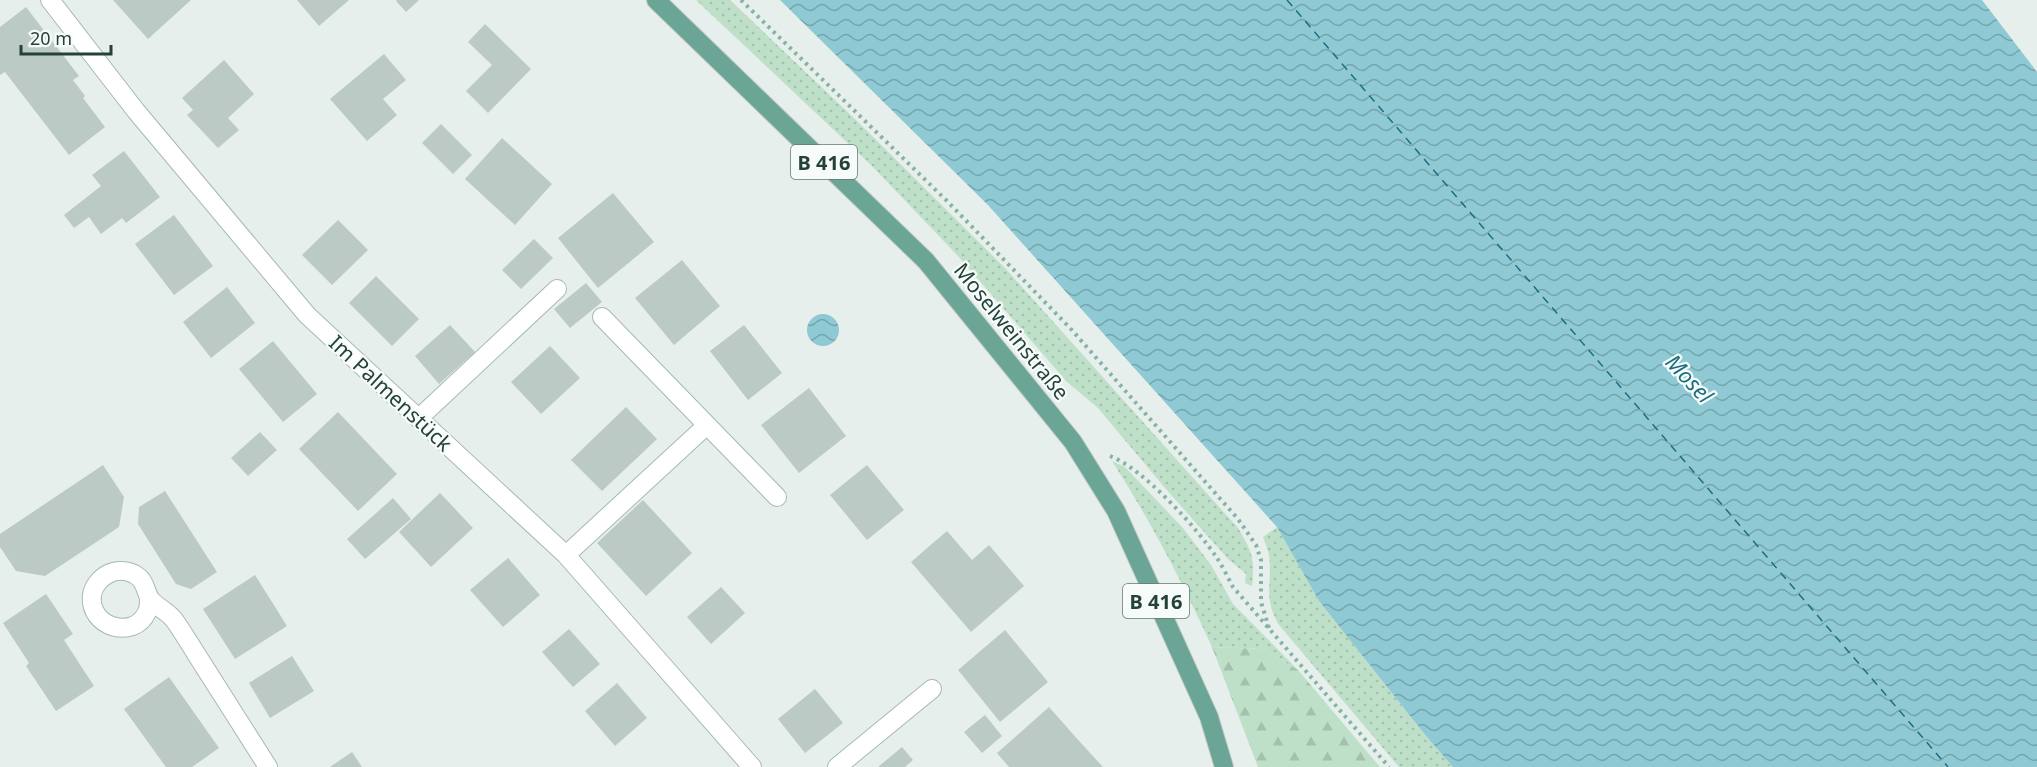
<svg xmlns="http://www.w3.org/2000/svg" width="2037" height="767" font-family="'Noto Sans',sans-serif">
	<style>
		.grass { fill: url(#grass-dots) }
		.forest { fill: url(#forest-firs) }
		.water { fill: url(#water-waves) }
		.lines { fill: none; stroke-linecap: round; stroke-linejoin: round }
		.ferry { stroke: #1c6f80; stroke-width: 1.5; stroke-dasharray: 8 6; stroke-linecap: butt }
		.building { fill: #bbcac4 }
		.minor-casing { stroke: #a8b8b2; stroke-width: 20 }
		.major-casing { stroke: #c2cac8; stroke-width: 20 }
		.path { stroke: #86b3a5; stroke-width: 4; stroke-dasharray: 3 4.5; stroke-linecap: butt }
		.minor { stroke: #fff; stroke-width: 18 }
		.major { stroke: #6aa596; stroke-width: 18 }
		.labels { text-anchor: middle; dominant-baseline: central; stroke-width: 4.5; stroke-linejoin: round; paint-order: stroke }
		.shield { fill: #f7fbf9; stroke: #637a73; stroke-width: 1.5 }
		.shield-label { font-size: 20px; font-weight: bold; fill: #24423a }
		.street-label { font-size: 21px; fill: #24423a; stroke: #f7fbf9 }
		.water-label { font-size: 22px; font-style: italic; fill: #1c6f80; stroke: #f7fbf9 }
	</style>
	<defs>
		<pattern id="grass-dots" width="8" height="8" patternUnits="userSpaceOnUse" patternTransform="scale(1.5)"><rect width="8" height="8" fill="#bfe0c8"/><path d="M2 2h.1M6 6h.1" fill="none" stroke="#a4c1ad" stroke-width="1.8" stroke-linecap="round"/></pattern>
		<pattern id="forest-firs" width="22" height="20" patternUnits="userSpaceOnUse" patternTransform="scale(1.5)"><rect width="22" height="20" fill="#bfe0c8"/><path d="M5 1l3.5 6h-7zM16 11l3.5 6h-7z" fill="#a4c1ad"/></pattern>
		<pattern id="water-waves" width="16" height="10" patternUnits="userSpaceOnUse" patternTransform="scale(1.5)"><rect width="16" height="10" fill="#8ec9d4"/><path d="M0 5q4-4 8 0t8 0" fill="none" stroke="#74a5ad"/></pattern>
	</defs>
	<rect width="100%" height="100%" fill="#e6efeb"/>
	<path class="grass" d="M 696,0 L 730,0 L 855,119 L 1005,268 L 1238,528 C 1252,552 1255,557 1252,586 L 1245,583 L 1246,574 L 1228,559 L 1165,488 L 1098,408 L 1067,382 L 958,256 L 871,165 Z
		M 1112,461 L 1125,467 L 1183,528 L 1211,565 L 1233,604 L 1298,670 L 1263,649 L 1212,647 C 1183,583 1150,520 1112,461 Z
		M 1277,527 L 1319,601 L 1426,736 L 1453,767 L 1399,767 L 1279,625 C 1262,596 1273,584 1269,555 C 1268,549 1265,543 1263,537 Z"/>
	<path class="forest" d="M 1212,647 L 1263,649 L 1298,670 L 1380,767 L 1258,767 Z"/>
	<path class="water" d="M 780,0 L 1982,0 L 2037,72 L 2037,767 L 1453,767 L 1426,736 L 1319,601 L 1277,527 L 987,204 Z
		M807 330a16 16 0 1 1 32 0a16 16 0 1 1-32 0Z"/>
	<g class="lines">
		<path class="ferry" d="M 1287,0 L 1948,767"/>
	</g>
	<path class="building" d="M 113,0 L 191,0 L 148,39 Z
		M 297,0 L 349,0 L 319,26 Z
		M 397,0 L 419,0 L 406,12 L 396,1 Z
		M 26,7 L 79,76 L 73,80 L 85,96 L 83,98 L 105,127 L 69,155 L 5,72 L 0,75 L 0,27 Z
		M 485,24 L 531,69 L 488,113 L 466,91 L 492,65 L 468,42 Z
		M 384,54 L 406,80 L 383,99 L 397,115 L 367,141 L 330,99 Z
		M 224,60 L 254,94 L 228,118 L 239,130 L 218,148 L 187,115 L 193,110 L 182,98 Z
		M 441,124 L 472,155 L 453,174 L 422,143 Z
		M 502,138 L 552,184 L 515,225 L 465,179 Z
		M 124,151 L 160,197 L 126,223 L 122,218 L 101,234 L 89,217 L 74,228 L 64,215 L 101,186 L 92,175 Z
		M 613,193 L 654,242 L 598,288 L 558,238 Z
		M 174,215 L 213,266 L 174,295 L 135,244 Z
		M 338,220 L 368,250 L 332,285 L 302,255 Z
		M 534,239 L 553,258 L 521,289 L 502,270 Z
		M 682,260 L 720,306 L 674,345 L 635,298 Z
		M 376,276 L 419,319 L 392,346 L 349,303 Z
		M 586,283 L 602,302 L 570,328 L 554,309 Z
		M 227,287 L 255,323 L 211,358 L 183,322 Z
		M 450,325 L 475,352 L 439,384 L 415,356 Z
		M 744,325 L 782,373 L 748,400 L 710,351 Z
		M 273,341 L 317,394 L 283,422 L 239,369 Z
		M 550,346 L 580,378 L 541,414 L 511,382 Z
		M 809,388 L 846,436 L 799,473 L 761,425 Z
		M 626,407 L 657,439 L 602,491 L 571,460 Z
		M 338,412 L 397,474 L 358,511 L 299,449 Z
		M 260,432 L 277,450 L 248,476 L 231,458 Z
		M 103,465 L 124,497 L 119,527 L 45,576 L 16,571 L 0,547 L 0,534 Z
		M 867,465 L 904,510 L 867,540 L 830,495 Z
		M 165,491 L 217,572 L 191,589 L 176,584 L 138,524 L 139,507 Z
		M 440,493 L 473,528 L 431,567 L 399,532 Z
		M 393,498 L 411,519 L 365,559 L 347,539 Z
		M 643,500 L 692,553 L 646,596 L 597,543 Z
		M 947,531 L 972,560 L 989,545 L 1024,586 L 971,632 L 911,562 Z
		M 508,558 L 540,595 L 503,627 L 470,590 Z
		M 255,575 L 287,626 L 235,659 L 203,609 Z
		M 721,587 L 745,613 L 711,644 L 687,617 Z
		M 46,594 L 73,634 L 64,640 L 94,686 L 56,711 L 26,666 L 29,663 L 3,623 Z
		M 569,629 L 600,664 L 573,687 L 542,652 Z
		M 1005,630 L 1048,682 L 1000,722 L 958,670 Z
		M 292,656 L 314,691 L 270,718 L 249,683 Z
		M 169,677 L 219,748 L 192,767 L 166,767 L 124,709 Z
		M 617,683 L 647,718 L 615,746 L 585,711 Z
		M 815,689 L 843,723 L 805,753 L 778,719 Z
		M 1049,707 L 1080,742 L 1103,767 L 1009,767 L 997,753 Z
		M 985,715 L 1002,736 L 982,753 L 964,732 Z
		M 902,747 L 913,760 L 905,767 L 878,767 Z
		M 352,752 L 362,767 L 330,767 Z"/>
	<g class="lines">
		<defs>
			<path id="minor" d="M 50,0 L 136,111 L 307,315 L 566,555 L 752,767
				M 602,317 L 777,497
				M 419,418 L 557,289
				M 566,555 L 707,425
				M 149,598 C 149,602 149,608 147,612 C 134,641 88,627 92,595 C 93,587 100,578 108,574 C 116,570 126,570 134,574 C 147,581 144,591 151,600 C 158,608 169,612 175,621 C 186,637 196,654 207,671 C 227,703 248,735 268,767
				M 837,767 L 932,689"/>
			<path id="major" d="M 656,0 L 926,261 L 1073,442 L 1116,511 L 1209,717 L 1224,767"/>
		</defs>
		<use href="#minor" class="minor-casing"/>
		<use href="#major" class="major-casing"/>
		<path class="path" d="M 741,0 L 948,202 L 1070,328 L 1238,519 L 1256,545 L 1261,560 L 1261,602 L 1269,628
			M 1110,456 C 1144,469 1197,528 1217,558 C 1223,567 1228,578 1233,587 L 1389,767"/>
		<use href="#minor" class="minor"/>
		<use href="#major" class="major"/>
	</g>
	<g class="labels">
		<g class="shield">
			<rect x="791" y="145" width="66" height="34" rx="4.5"/>
			<rect x="1123" y="584" width="66" height="34" rx="4.5"/>
		</g>
		<g class="shield-label">
			<text x="824" y="162">B 416</text>
			<text x="1156" y="601">B 416</text>
		</g>
		<g class="street-label">
			<text transform="translate(1012 331) rotate(51)">Moselweinstraße</text>
			<text transform="translate(391 393) rotate(43)">Im Palmenstück</text>
		</g>
		<g class="water-label">
			<text transform="translate(1690 378) rotate(47)">Mosel</text>
		</g>
	</g>
	<path d="M21 45v9h90v-9" fill="none" stroke="#24423a" stroke-width="3"/>
	<text x="30" y="45" font-size="18" fill="#24423a" stroke="#f7fbf9" stroke-width="4.5" paint-order="stroke">20 m</text>
</svg>
